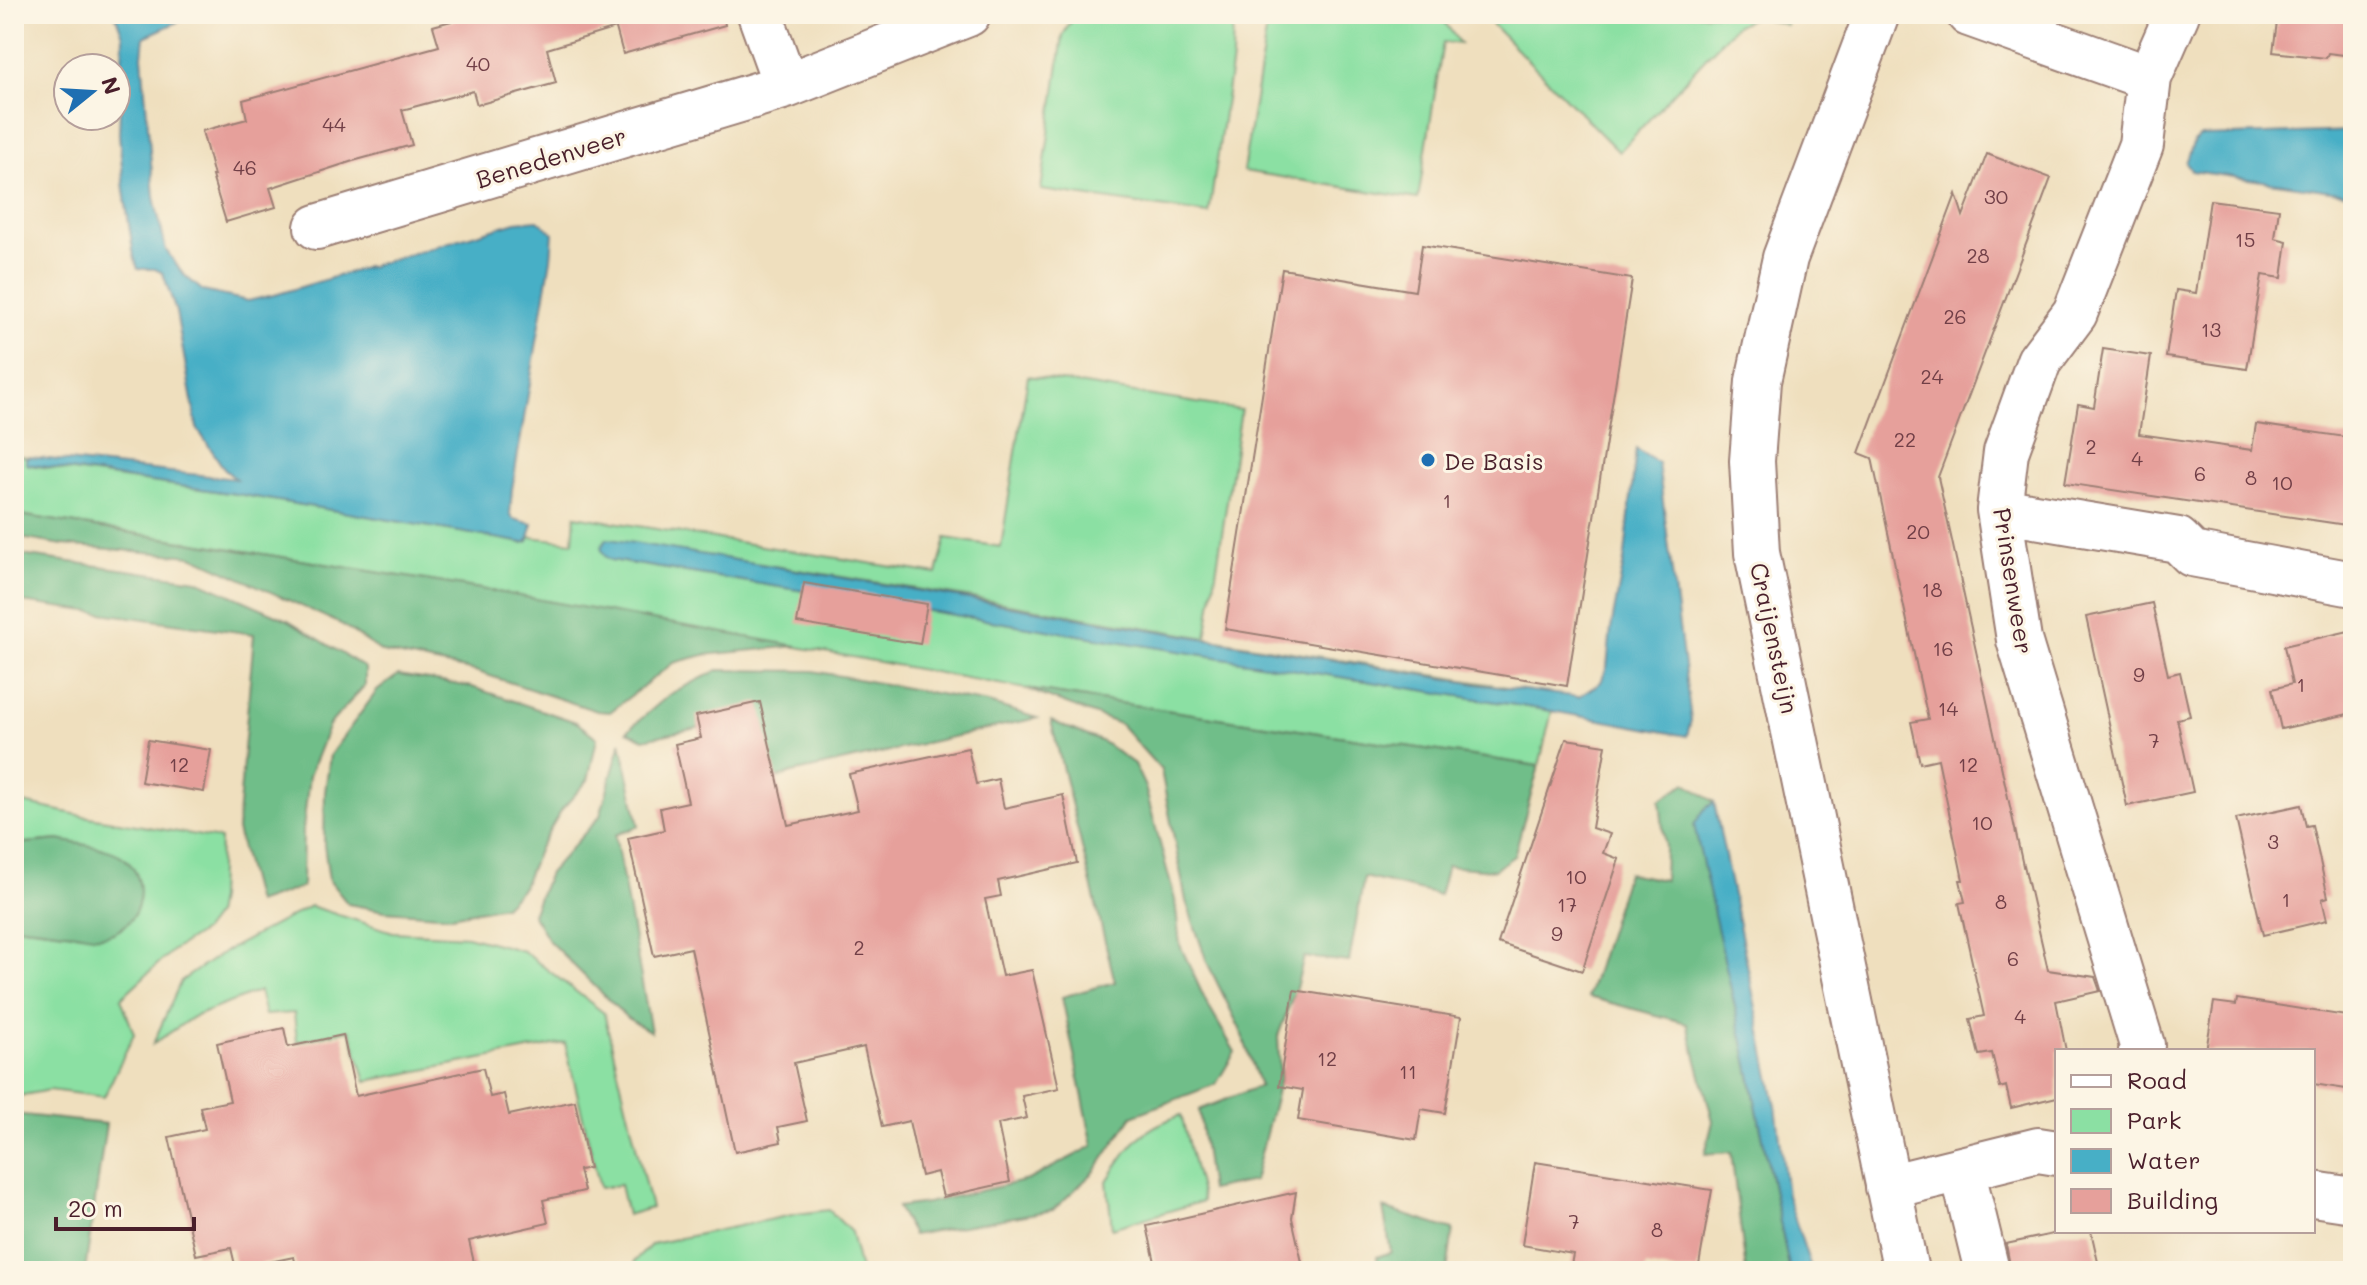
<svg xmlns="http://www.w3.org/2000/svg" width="2367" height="1285" font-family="Mali,sans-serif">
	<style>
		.green { fill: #8be0a3; stroke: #6a8067; stroke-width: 2 }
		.forest { fill: #70be89; stroke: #5d6e5a; stroke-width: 2 }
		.water { fill: #47afc6; stroke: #486778; stroke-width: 2 }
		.building { fill: #e6a09b }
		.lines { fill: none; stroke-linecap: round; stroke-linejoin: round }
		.minor-casing { stroke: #9c7f74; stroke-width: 48 }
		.minor { stroke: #fff; stroke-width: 44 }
		.poi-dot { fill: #1f6fb2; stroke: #fcf5e5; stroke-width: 3 }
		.labels { text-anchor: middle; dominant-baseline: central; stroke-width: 6; stroke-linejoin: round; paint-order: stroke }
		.number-label { font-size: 20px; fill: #713f47 }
		.street-label { font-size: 24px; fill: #4a1f2b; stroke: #fcf5e5 }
		.poi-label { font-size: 24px; fill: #4a1f2b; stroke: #fcf5e5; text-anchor: start }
	</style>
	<rect width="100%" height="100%" fill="#fcf5e5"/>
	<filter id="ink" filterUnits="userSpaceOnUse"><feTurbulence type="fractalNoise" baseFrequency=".0125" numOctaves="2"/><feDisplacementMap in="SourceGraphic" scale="16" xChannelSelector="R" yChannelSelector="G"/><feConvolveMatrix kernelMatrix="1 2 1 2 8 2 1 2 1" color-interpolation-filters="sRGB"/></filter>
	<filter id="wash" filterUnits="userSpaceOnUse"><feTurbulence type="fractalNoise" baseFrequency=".006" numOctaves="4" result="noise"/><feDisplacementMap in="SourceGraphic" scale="32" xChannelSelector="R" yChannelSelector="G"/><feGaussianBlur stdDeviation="1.8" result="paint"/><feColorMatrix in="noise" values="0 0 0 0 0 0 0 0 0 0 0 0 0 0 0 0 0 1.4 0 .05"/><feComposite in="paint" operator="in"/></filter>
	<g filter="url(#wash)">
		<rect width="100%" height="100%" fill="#efdfbe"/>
		<path class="green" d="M 1075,14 L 1233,14 L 1232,59 L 1209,214 L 1041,190 L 1063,35 Z
			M 1269,14 L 1439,14 L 1460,44 L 1443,42 L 1418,199 L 1243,171 Z
			M 1482,14 L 1788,14 L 1786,25 L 1756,16 L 1735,26 L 1619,152 Z
			M 1028,376 L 1241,410 L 1206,638 L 1507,687 L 1483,685 L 991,601 L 606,539 L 611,560 L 1552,711 L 1539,766 L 1026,689 L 475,588 L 14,514 L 14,455 L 35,458 L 30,457 L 26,463 L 29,465 L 243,495 L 524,543 L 528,541 L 530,537 L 573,542 L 575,516 L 937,574 L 946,538 L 1001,547 Z
			M 14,801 L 83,816 L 220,839 L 218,899 L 215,915 L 203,931 L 172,951 L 121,998 L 134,1034 L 104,1097 L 49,1090 L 14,1097 L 14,926 L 102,936 L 59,840 L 14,844 Z
			M 310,906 L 393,932 L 467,936 L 523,951 L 604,1013 L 651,1208 L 627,1215 L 620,1185 L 600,1188 L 565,1043 L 366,1081 L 350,1030 L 297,1042 L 294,1013 L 265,1015 L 259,991 L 193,1017 L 153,1044 L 181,981 L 222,953 Z
			M 1181,1115 L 1203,1201 L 1112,1228 L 1107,1181 C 1131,1144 1138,1130 1181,1115 Z
			M 829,1210 L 851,1232 L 860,1271 L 632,1271 L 635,1261 L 652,1244 L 797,1214 Z"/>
		<path class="forest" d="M 14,514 L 475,588 L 797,646 L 704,655 L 673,663 L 610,712 L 597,711 L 475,671 L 382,652 L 341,624 L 192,556 L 63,545 L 14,537 Z
			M 14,554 L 197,580 L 288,620 L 365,668 L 365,685 L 329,725 L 309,776 L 303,830 L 302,887 L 256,903 L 237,830 L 254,634 L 14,601 Z
			M 718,670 L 813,671 L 988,703 L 1037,718 L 792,773 L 767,782 L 751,717 L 644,739 L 627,731 L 670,694 Z
			M 398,675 L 472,687 L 576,722 L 597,738 L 588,780 L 562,809 L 539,848 L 523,887 L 504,906 L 451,916 L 385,911 L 348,904 L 329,880 L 324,845 L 325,792 L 330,755 L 377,691 Z
			M 1026,689 L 1539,766 L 1514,856 L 1494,870 L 1447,866 L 1439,895 L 1364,877 L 1349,962 L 1304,957 L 1296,988 L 1278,1036 L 1280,1078 L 1254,1181 L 1210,1190 L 1199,1110 L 1260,1086 L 1240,1029 L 1207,962 L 1186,901 L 1161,770 L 1120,724 Z
			M 1051,721 L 1103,742 L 1134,764 L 1145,787 L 1175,900 L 1180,945 L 1206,1002 L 1235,1052 L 1216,1084 L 1132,1116 L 1095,1171 L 1053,1210 L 913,1235 L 897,1207 L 927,1203 L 1028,1180 L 1093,1146 L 1062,997 L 1115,982 Z
			M 621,742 L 639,826 L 615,835 L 651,1032 L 627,1018 L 549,941 L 532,914 L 549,873 L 600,816 Z
			M 1686,783 L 1714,802 L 1704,810 L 1748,1065 L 1790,1271 L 1746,1271 L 1731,1152 L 1705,1154 L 1713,1121 L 1687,1023 L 1588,997 L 1627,873 L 1664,880 L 1665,848 L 1660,800 Z
			M 59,840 C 76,844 111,847 124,858 C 154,882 139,934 100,936 C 92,937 83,934 75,933 C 55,931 34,928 14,926 L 14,844 Z
			M 14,1114 L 106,1124 L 85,1271 L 14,1271 Z
			M 1383,1208 L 1453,1230 L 1447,1271 L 1379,1271 L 1377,1257 L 1391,1252 Z"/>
		<path class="water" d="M 115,14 L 195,14 L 144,37 L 142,56 L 154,197 L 166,250 L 183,274 L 203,291 L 248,301 L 278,294 L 516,222 L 538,220 L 553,233 L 551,259 L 512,489 L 510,514 L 513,519 L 533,524 L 528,541 L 524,543 L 243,495 L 26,464 L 26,458 L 30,457 L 236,479 L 225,470 L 197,428 L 176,312 L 163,273 L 155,269 L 138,269 L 134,257 L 124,191 L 119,134 L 123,36 Z
			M 2353,131 L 2353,194 L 2192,171 L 2186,163 L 2194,141 L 2201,136 Z
			M 1636,449 L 1658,463 L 1691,720 L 1687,736 L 1552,711 L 611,560 L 605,556 L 601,548 L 606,539 L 616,540 L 1483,685 L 1579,697 L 1601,682 L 1607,667 L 1611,629 L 1625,555 Z
			M 1714,802 L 1776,1106 L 1787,1195 L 1812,1271 L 1790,1271 L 1748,1065 L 1694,825 L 1704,810 Z"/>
		<g id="blocks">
			<path class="building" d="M 477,14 L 723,14 L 725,25 L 623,54 L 616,28 L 547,49 L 556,83 L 477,105 L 473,91 L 402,110 L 412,145 L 353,161 L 270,188 L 276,207 L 226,222 L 212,176 L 214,176 L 202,131 L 247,119 L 243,100 L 439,46 L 433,26 Z
				M 2278,14 L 2353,14 L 2353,56 L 2328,53 L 2326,58 L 2273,52 Z
				M 1987,154 L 2051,178 L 1938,477 L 2023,866 L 2024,865 L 2048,970 L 2095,977 L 2100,991 L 2056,1001 L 2066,1051 L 2057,1051 L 2057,1097 L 2011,1108 L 2006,1086 L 2000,1088 L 1992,1053 L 1979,1055 L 1970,1019 L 1984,1016 L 1959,903 L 1965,902 L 1960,880 L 1963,880 L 1938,759 L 1920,763 L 1911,722 L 1928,719 L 1872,458 L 1859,453 L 1956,194 L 1963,216 Z
				M 2210,200 L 2279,209 L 2275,238 L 2287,241 L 2282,278 L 2262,275 L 2247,369 L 2166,357 L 2176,290 L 2196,293 Z
				M 1422,245 L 1632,279 L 1567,686 L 1225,629 L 1282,269 L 1415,291 Z
				M 2103,349 L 2151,356 L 2139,434 L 2252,450 L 2256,424 L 2353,438 L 2353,526 L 2065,483 L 2078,404 L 2094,407 Z
				M 804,583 L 927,604 L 920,644 L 797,623 Z
				M 2152,603 L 2168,675 L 2180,672 L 2190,716 L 2177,719 L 2193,792 L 2127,806 L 2086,617 Z
				M 2353,630 L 2353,713 L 2281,729 L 2272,689 L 2292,684 L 2284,646 Z
				M 760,702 L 788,825 L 858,810 L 849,774 L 968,748 L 976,784 L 998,779 L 1004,808 L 1063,795 L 1077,863 L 998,881 L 1001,896 L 985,899 L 1002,976 L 1032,970 L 1059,1088 L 1022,1096 L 1027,1118 L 998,1124 L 1010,1182 L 943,1197 L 937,1172 L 921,1176 L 909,1121 L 882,1127 L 864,1047 L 794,1063 L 807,1121 L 778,1127 L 781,1142 L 735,1152 L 691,948 L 654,956 L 628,838 L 664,830 L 660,808 L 688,802 L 675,744 L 701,738 L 696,716 Z
				M 1566,739 L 1606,745 L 1592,828 L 1610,834 L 1603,853 L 1619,859 L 1582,971 L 1498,943 Z
				M 148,740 L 211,750 L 204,792 L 141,782 Z
				M 2301,805 L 2306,826 L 2312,825 L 2328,897 L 2322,899 L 2327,920 L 2263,935 L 2236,819 Z
				M 1294,990 L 1461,1017 L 1445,1113 L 1421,1109 L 1416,1140 L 1298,1120 L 1303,1090 L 1279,1086 Z
				M 2237,999 L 2353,1017 L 2353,1090 L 2313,1084 L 2313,1051 L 2206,1051 L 2214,1002 L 2236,1005 Z
				M 284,1028 L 288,1047 L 343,1035 L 356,1096 L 483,1068 L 490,1097 L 504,1094 L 509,1115 L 575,1101 L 589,1168 L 579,1170 L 584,1191 L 543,1200 L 548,1223 L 469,1241 L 476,1271 L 297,1271 L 294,1257 L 236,1269 L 231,1248 L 196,1255 L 169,1137 L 205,1129 L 200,1107 L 230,1101 L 217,1043 Z
				M 1535,1162 L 1712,1190 L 1698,1271 L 1678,1271 L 1646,1266 L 1645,1271 L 1570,1271 L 1573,1254 L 1522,1245 Z
				M 1296,1192 L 1292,1218 L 1304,1271 L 1157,1271 L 1147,1226 Z
				M 2067,1231 L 2091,1231 L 2100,1271 L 2011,1271 L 2006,1244 Z"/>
		</g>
	</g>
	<g filter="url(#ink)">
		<use href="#blocks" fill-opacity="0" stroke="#9c7f74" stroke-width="2"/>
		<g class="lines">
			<defs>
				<path id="minor" d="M 760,14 L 786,86
					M 1877,14 L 1785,258 L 1758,381 L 1752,461 L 1757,553 L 1906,1271
					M 1969,14 L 2149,78
					M 317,227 L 786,86 L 968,14
					M 1999,510 L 2178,540 L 2192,554 L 2353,584
					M 2141,1051 L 2142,1045 L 2019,640 L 1999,510 L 2006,452 L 2039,361 L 2075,313 L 2141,145 L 2149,78 L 2177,14
					M 1962,1169 L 1987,1271
					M 1888,1187 L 2038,1150 L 2057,1153
					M 2313,1194 L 2353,1200"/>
			</defs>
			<use href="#minor" class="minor-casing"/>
			<use href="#minor" class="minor"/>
		</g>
	</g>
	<circle class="poi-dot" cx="1428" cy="460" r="8"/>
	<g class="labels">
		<g class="number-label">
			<text x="478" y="63">40</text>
			<text x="334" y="124">44</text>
			<text x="245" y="167">46</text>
			<text x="1996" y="196">30</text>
			<text x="2245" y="239">15</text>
			<text x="1978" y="255">28</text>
			<text x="1955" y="316">26</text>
			<text x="2211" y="329">13</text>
			<text x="1932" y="376">24</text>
			<text x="1905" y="439">22</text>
			<text x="2091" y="446">2</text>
			<text x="2137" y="458">4</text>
			<text x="2200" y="473">6</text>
			<text x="2251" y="477">8</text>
			<text x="2282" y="482">10</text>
			<text x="1447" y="500">1</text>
			<text x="1918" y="531">20</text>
			<text x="1932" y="589">18</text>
			<text x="1943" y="648">16</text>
			<text x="2139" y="674">9</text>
			<text x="2301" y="684">1</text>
			<text x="1948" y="708">14</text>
			<text x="2154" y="740">7</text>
			<text x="179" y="764">12</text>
			<text x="1968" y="764">12</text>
			<text x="1982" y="822">10</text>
			<text x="2273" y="841">3</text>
			<text x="1576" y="876">10</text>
			<text x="2286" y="899">1</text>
			<text x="2001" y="901">8</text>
			<text x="1567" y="904">17</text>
			<text x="1557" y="933">9</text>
			<text x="859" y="947">2</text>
			<text x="2013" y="958">6</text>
			<text x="2020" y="1016">4</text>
			<text x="1327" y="1058">12</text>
			<text x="1408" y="1071">11</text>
			<text x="1574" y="1221">7</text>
			<text x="1657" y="1229">8</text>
		</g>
		<g class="street-label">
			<text transform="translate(551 157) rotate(-17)">Benedenveer</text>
			<text transform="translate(2014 581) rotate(81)">Prinsenweer</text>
			<text transform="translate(1775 638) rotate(78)">Craijensteijn</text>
		</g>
		<g class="poi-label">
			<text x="1444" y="460">De Basis</text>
		</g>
	</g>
	<rect width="2367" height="1285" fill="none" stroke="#fcf5e5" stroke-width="48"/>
	<rect x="2055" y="1049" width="260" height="184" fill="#fcf5e5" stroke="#b59f9b" stroke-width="2"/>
	<rect x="2071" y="1075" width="40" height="12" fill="#ffffff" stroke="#b59f9b" stroke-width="2"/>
	<text x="2127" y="1089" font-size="24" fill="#4a1f2b">Road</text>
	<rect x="2071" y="1109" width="40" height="24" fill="#8be0a3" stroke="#b59f9b" stroke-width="2"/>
	<text x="2127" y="1129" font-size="24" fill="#4a1f2b">Park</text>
	<rect x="2071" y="1149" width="40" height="24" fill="#47afc6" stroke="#b59f9b" stroke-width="2"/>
	<text x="2127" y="1169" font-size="24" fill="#4a1f2b">Water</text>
	<rect x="2071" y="1189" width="40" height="24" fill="#e6a09b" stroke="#b59f9b" stroke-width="2"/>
	<text x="2127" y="1209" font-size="24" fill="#4a1f2b">Building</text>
	<g transform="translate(92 92) rotate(72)"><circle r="38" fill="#fcf5e5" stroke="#b59f9b" stroke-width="2"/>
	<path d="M0-6L14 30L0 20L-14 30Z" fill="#1f6fb2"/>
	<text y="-12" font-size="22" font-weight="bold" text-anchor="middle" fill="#4a1f2b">N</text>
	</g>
	<path d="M56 1217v12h138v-12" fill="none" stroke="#4a1f2b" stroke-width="4"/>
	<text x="68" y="1217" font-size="24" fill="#4a1f2b" stroke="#fcf5e5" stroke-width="6" paint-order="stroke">20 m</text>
</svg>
